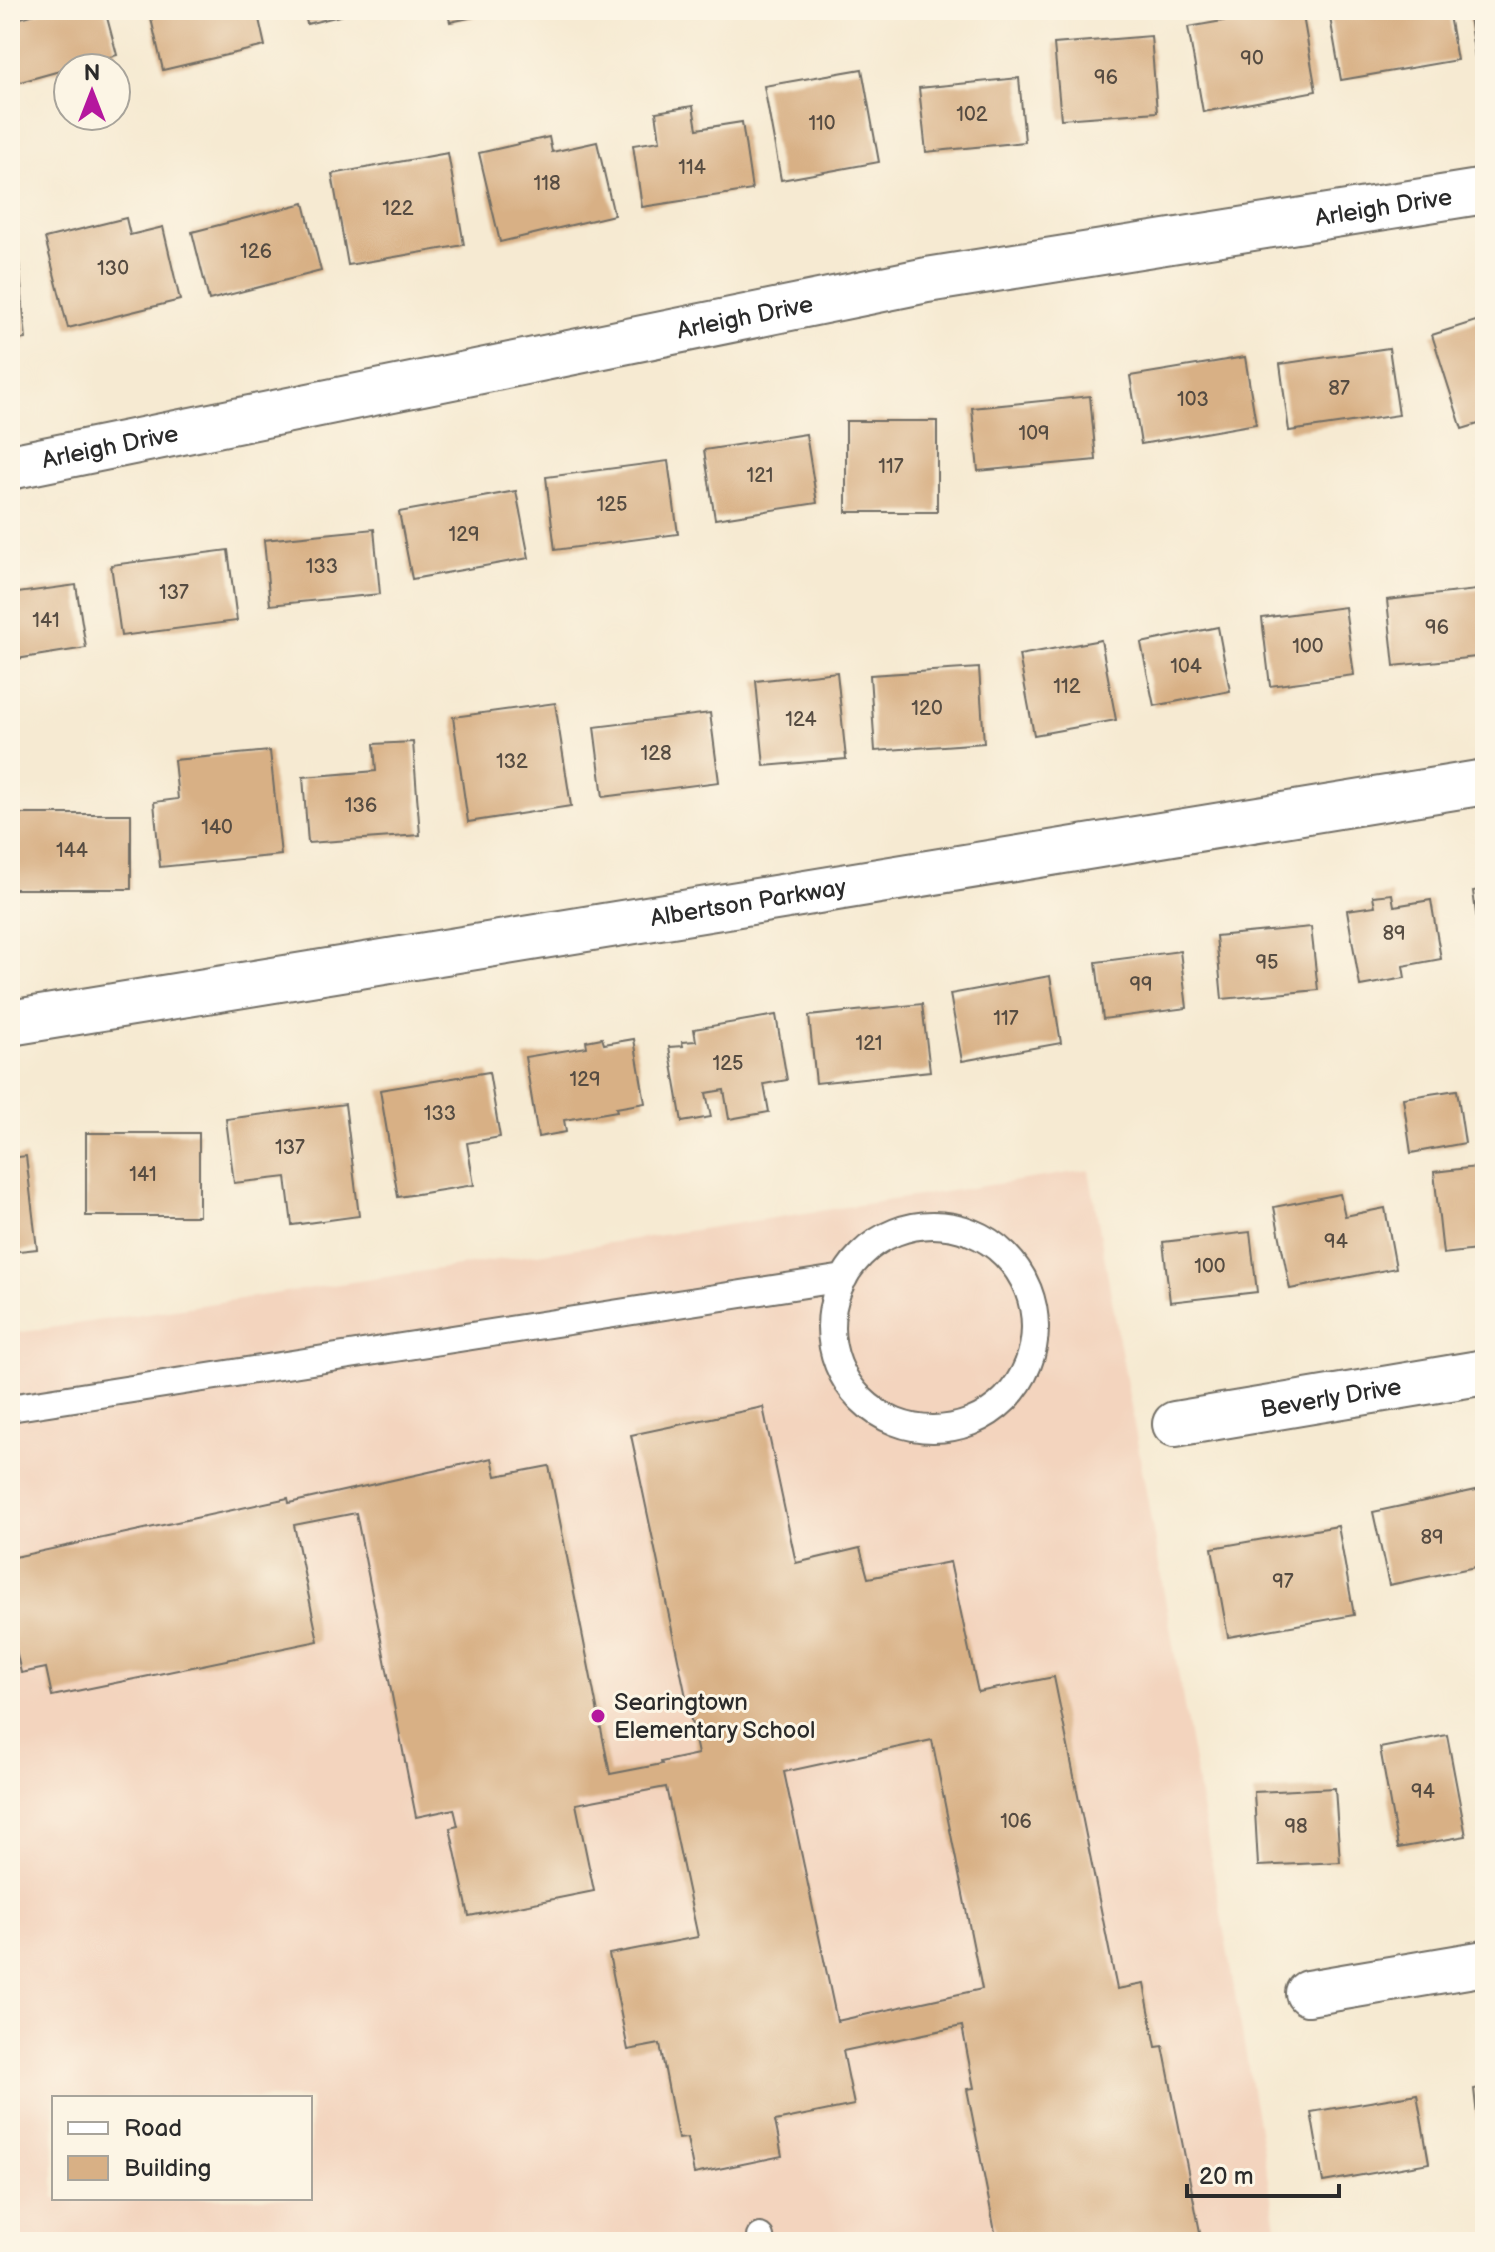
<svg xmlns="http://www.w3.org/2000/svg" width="1495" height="2252" font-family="'Balsamiq Sans',sans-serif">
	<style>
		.built { fill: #f3d4be; fill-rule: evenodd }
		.building { fill: #d8b085; fill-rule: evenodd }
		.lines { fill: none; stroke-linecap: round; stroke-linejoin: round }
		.service-casing { stroke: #726e65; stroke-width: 30 }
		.minor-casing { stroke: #726e65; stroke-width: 48 }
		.service { stroke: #fff; stroke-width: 26 }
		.minor { stroke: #fff; stroke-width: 44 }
		.poi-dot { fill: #b5179e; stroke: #fcf5e5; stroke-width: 3 }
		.labels { text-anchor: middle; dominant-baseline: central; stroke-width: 6; stroke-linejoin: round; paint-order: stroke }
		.number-label { font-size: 20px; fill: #564c42 }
		.street-label { font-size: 24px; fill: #2b2b2b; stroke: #fcf5e5 }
		.poi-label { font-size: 24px; fill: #2b2b2b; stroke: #fcf5e5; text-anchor: start }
	</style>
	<rect width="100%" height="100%" fill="#fcf5e5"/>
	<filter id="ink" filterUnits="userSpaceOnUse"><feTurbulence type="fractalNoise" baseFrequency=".0125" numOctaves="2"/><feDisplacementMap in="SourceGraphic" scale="16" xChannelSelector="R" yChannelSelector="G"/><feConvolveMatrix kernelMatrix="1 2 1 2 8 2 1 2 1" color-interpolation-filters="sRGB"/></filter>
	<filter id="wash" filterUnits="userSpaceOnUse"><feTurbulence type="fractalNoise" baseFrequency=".006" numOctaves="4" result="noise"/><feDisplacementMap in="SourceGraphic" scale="32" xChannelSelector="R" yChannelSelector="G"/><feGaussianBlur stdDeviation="1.8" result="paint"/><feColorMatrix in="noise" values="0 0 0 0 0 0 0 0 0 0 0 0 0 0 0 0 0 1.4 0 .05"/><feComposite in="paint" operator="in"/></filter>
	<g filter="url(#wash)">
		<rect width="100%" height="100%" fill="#f6ead2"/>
		<path class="built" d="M 1089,1170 L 1279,2242 L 10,2242 L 10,1334 ZM 54,2098 L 310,2098 L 310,2198 L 54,2198 Z"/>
		<g id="blocks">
			<path class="building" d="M 49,10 L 105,10 L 117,55 L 13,84 L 10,73 L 10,21 Z
				M 149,10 L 257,10 L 265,46 L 163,70 Z
				M 304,10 L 360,10 L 360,11 L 307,24 Z
				M 447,10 L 478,10 L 479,16 L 450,22 Z
				M 1285,10 L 1302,10 L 1316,91 L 1203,112 L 1188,27 Z
				M 1341,10 L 1448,10 L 1457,60 L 1341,80 L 1329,12 Z
				M 1468,10 L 1485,10 L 1485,63 L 1476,65 Z
				M 1151,36 L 1157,112 L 1061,119 L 1054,44 Z
				M 862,69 L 879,162 L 781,180 L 764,86 Z
				M 1019,78 L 1025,142 L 926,152 L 919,88 Z
				M 693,106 L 697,129 L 742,122 L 752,190 L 642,207 L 633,145 L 660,141 L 656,112 Z
				M 549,137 L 552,152 L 597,142 L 614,215 L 500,242 L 479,153 Z
				M 448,153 L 464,245 L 348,265 L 332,174 Z
				M 304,203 L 321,271 L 209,300 L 192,232 Z
				M 126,218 L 130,235 L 163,227 L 180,300 L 68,328 L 45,238 Z
				M 18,251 L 26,339 L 10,341 L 10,252 Z
				M 1485,318 L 1485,422 L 1462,429 L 1432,335 Z
				M 1389,348 L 1399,415 L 1289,431 L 1280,364 Z
				M 1245,357 L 1256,424 L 1141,444 L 1130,376 Z
				M 1090,396 L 1096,460 L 978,471 L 972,408 Z
				M 846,421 L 937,421 L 937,512 L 846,512 Z
				M 806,434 L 817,503 L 715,519 L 704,450 Z
				M 668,461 L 678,534 L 555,550 L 546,477 Z
				M 516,491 L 529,558 L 412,579 L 399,512 Z
				M 374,529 L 380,594 L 270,605 L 264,540 Z
				M 228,550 L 237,621 L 121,636 L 111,565 Z
				M 76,585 L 86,648 L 10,660 L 10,594 Z
				M 1485,589 L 1485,656 L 1394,666 L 1387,600 Z
				M 1345,607 L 1354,675 L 1270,686 L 1262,618 Z
				M 1218,627 L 1230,691 L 1154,706 L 1141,643 Z
				M 1101,640 L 1116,720 L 1034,735 L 1019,655 Z
				M 979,668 L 984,743 L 875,751 L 870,675 Z
				M 837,672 L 846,759 L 764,766 L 756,681 Z
				M 555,703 L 571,806 L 468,822 L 453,717 Z
				M 710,713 L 719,782 L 603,797 L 594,727 Z
				M 413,742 L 420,835 L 308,843 L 303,777 L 376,771 L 374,744 Z
				M 270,751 L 281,855 L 160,867 L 154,802 L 178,799 L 174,760 Z
				M 13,814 L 131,814 L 131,889 L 13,889 Z
				M 1485,889 L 1485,950 L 1481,951 L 1473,891 Z
				M 1392,894 L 1394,906 L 1431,900 L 1441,959 L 1403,966 L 1405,978 L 1360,986 L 1347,910 L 1375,906 L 1373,896 Z
				M 1311,927 L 1318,990 L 1222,999 L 1216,936 Z
				M 1180,951 L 1187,1008 L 1103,1019 L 1096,962 Z
				M 1050,976 L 1061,1043 L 962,1061 L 950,994 Z
				M 922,1004 L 930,1071 L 816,1083 L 809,1016 Z
				M 776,1015 L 787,1080 L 764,1084 L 769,1112 L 729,1119 L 724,1090 L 706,1093 L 711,1117 L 682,1122 L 669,1047 L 683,1046 L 682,1042 L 696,1041 L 694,1029 Z
				M 602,1038 L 604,1044 L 634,1039 L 645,1103 L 616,1108 L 617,1111 L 564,1120 L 566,1132 L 538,1137 L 525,1057 L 587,1047 L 586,1041 Z
				M 489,1072 L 500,1137 L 467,1143 L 474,1185 L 398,1197 L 380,1090 Z
				M 1457,1090 L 1465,1143 L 1411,1153 L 1403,1098 Z
				M 345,1104 L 359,1216 L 292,1225 L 286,1177 L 234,1183 L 226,1119 Z
				M 86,1133 L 199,1133 L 199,1216 L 86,1216 Z
				M 26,1156 L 37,1249 L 10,1252 L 10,1158 Z
				M 1485,1166 L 1485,1249 L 1443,1254 L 1434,1172 Z
				M 1340,1194 L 1345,1216 L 1385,1208 L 1396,1268 L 1290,1289 L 1274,1207 Z
				M 1250,1232 L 1257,1292 L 1170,1302 L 1163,1242 Z
				M 763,1407 L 796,1563 L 860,1548 L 868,1578 L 950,1562 L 978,1692 L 1054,1677 L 1117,1989 L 1144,1984 L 1156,2047 L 1163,2046 L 1202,2242 L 997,2242 L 967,2089 L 974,2088 L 962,2026 L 843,2051 L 854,2105 L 775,2121 L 782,2156 L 694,2174 L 687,2138 L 678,2139 L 660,2044 L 628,2050 L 609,1954 L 698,1937 L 666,1787 L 576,1804 L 594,1891 L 469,1916 L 450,1828 L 458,1826 L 454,1809 L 416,1817 L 356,1513 L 294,1525 L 318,1641 L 52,1696 L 46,1668 L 21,1673 L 10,1621 L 10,1558 L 288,1498 L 289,1503 L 492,1458 L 496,1476 L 549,1466 L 610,1774 L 662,1764 L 661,1762 L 698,1754 L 631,1435 ZM 932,1740 L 982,1989 L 837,2021 L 784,1772 Z
				M 1481,1489 L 1485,1508 L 1485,1565 L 1389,1585 L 1373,1512 Z
				M 1338,1526 L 1354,1615 L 1228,1637 L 1212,1548 Z
				M 1447,1735 L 1466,1836 L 1398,1848 L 1380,1748 Z
				M 1335,1788 L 1340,1862 L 1258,1866 L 1254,1792 Z
				M 1485,2087 L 1485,2168 L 1483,2168 L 1474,2089 Z
				M 1417,2094 L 1429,2163 L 1323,2182 L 1311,2112 Z"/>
		</g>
	</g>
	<g filter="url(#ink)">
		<use href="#blocks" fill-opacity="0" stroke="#726e65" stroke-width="2"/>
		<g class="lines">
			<defs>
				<path id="service" d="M831 1327a102 102 0 1 1 204 0a102 102 0 1 1-204 0Z
					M 10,1408 L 844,1278
					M 760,2237 L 761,2242"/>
				<g id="minor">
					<path id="s1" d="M 10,467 L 927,280 L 1485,191"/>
					<path id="s2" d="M 10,1023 L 1485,782"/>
					<path id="s3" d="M 1175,1424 L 1485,1372"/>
					<path d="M 1308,1993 L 1485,1963"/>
				</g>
			</defs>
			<use href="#service" class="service-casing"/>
			<use href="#minor" class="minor-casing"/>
			<use href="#service" class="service"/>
			<use href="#minor" class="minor"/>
		</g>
	</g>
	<circle class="poi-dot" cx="598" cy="1716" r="8"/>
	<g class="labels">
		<g class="number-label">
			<text x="1252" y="59">90</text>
			<text x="1106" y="78">96</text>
			<text x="972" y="115">102</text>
			<text x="822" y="124">110</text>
			<text x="692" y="168">114</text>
			<text x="547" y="184">118</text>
			<text x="398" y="209">122</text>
			<text x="256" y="252">126</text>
			<text x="113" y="269">130</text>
			<text x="1339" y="389">87</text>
			<text x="1193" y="400">103</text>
			<text x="1034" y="434">109</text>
			<text x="891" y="467">117</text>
			<text x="760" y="476">121</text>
			<text x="612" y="505">125</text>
			<text x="464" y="535">129</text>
			<text x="322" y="567">133</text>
			<text x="174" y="593">137</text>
			<text x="46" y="621">141</text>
			<text x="1437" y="628">96</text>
			<text x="1308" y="647">100</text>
			<text x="1186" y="667">104</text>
			<text x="1067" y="687">112</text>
			<text x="927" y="709">120</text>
			<text x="801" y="720">124</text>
			<text x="656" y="754">128</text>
			<text x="512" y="762">132</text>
			<text x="361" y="806">136</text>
			<text x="217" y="828">140</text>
			<text x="72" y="851">144</text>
			<text x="1394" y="934">89</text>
			<text x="1267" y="963">95</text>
			<text x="1141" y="985">99</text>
			<text x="1006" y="1019">117</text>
			<text x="869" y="1044">121</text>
			<text x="728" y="1064">125</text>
			<text x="585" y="1080">129</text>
			<text x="440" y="1114">133</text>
			<text x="290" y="1148">137</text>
			<text x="143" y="1175">141</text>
			<text x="1336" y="1242">94</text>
			<text x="1210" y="1267">100</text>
			<text x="1432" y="1538">89</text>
			<text x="1283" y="1582">97</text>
			<text x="1423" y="1792">94</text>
			<text x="1016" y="1822">106</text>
			<text x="1296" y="1827">98</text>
		</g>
		<g class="street-label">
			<text stroke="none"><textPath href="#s1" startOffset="1398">Arleigh Drive</textPath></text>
			<text stroke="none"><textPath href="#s1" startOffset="750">Arleigh Drive</textPath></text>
			<text stroke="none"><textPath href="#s1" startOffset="102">Arleigh Drive</textPath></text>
			<text stroke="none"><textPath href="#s2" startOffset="748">Albertson Parkway</textPath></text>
			<text stroke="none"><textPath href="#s3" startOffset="158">Beverly Drive</textPath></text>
		</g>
		<g class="poi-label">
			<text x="614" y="1702">Searingtown<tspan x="614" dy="28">Elementary School</tspan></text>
		</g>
	</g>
	<rect width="1495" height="2252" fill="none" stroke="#fcf5e5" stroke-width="40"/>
	<rect x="52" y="2096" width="260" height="104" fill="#fcf5e5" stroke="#a8a49b" stroke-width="2"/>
	<rect x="68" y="2122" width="40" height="12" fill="#ffffff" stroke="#a8a49b" stroke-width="2"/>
	<text x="124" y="2136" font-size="24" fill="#2b2b2b">Road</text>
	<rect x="68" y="2156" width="40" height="24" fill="#d8b085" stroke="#a8a49b" stroke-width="2"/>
	<text x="124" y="2176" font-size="24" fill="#2b2b2b">Building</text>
	<g transform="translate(92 92)"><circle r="38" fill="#fcf5e5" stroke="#a8a49b" stroke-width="2"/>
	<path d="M0-6L14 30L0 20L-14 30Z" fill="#b5179e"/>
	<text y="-12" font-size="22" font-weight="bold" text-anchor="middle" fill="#2b2b2b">N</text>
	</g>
	<path d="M1187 2184v12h152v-12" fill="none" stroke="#2b2b2b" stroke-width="4"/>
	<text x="1199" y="2184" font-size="24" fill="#2b2b2b" stroke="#fcf5e5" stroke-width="6" paint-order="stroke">20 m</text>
</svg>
